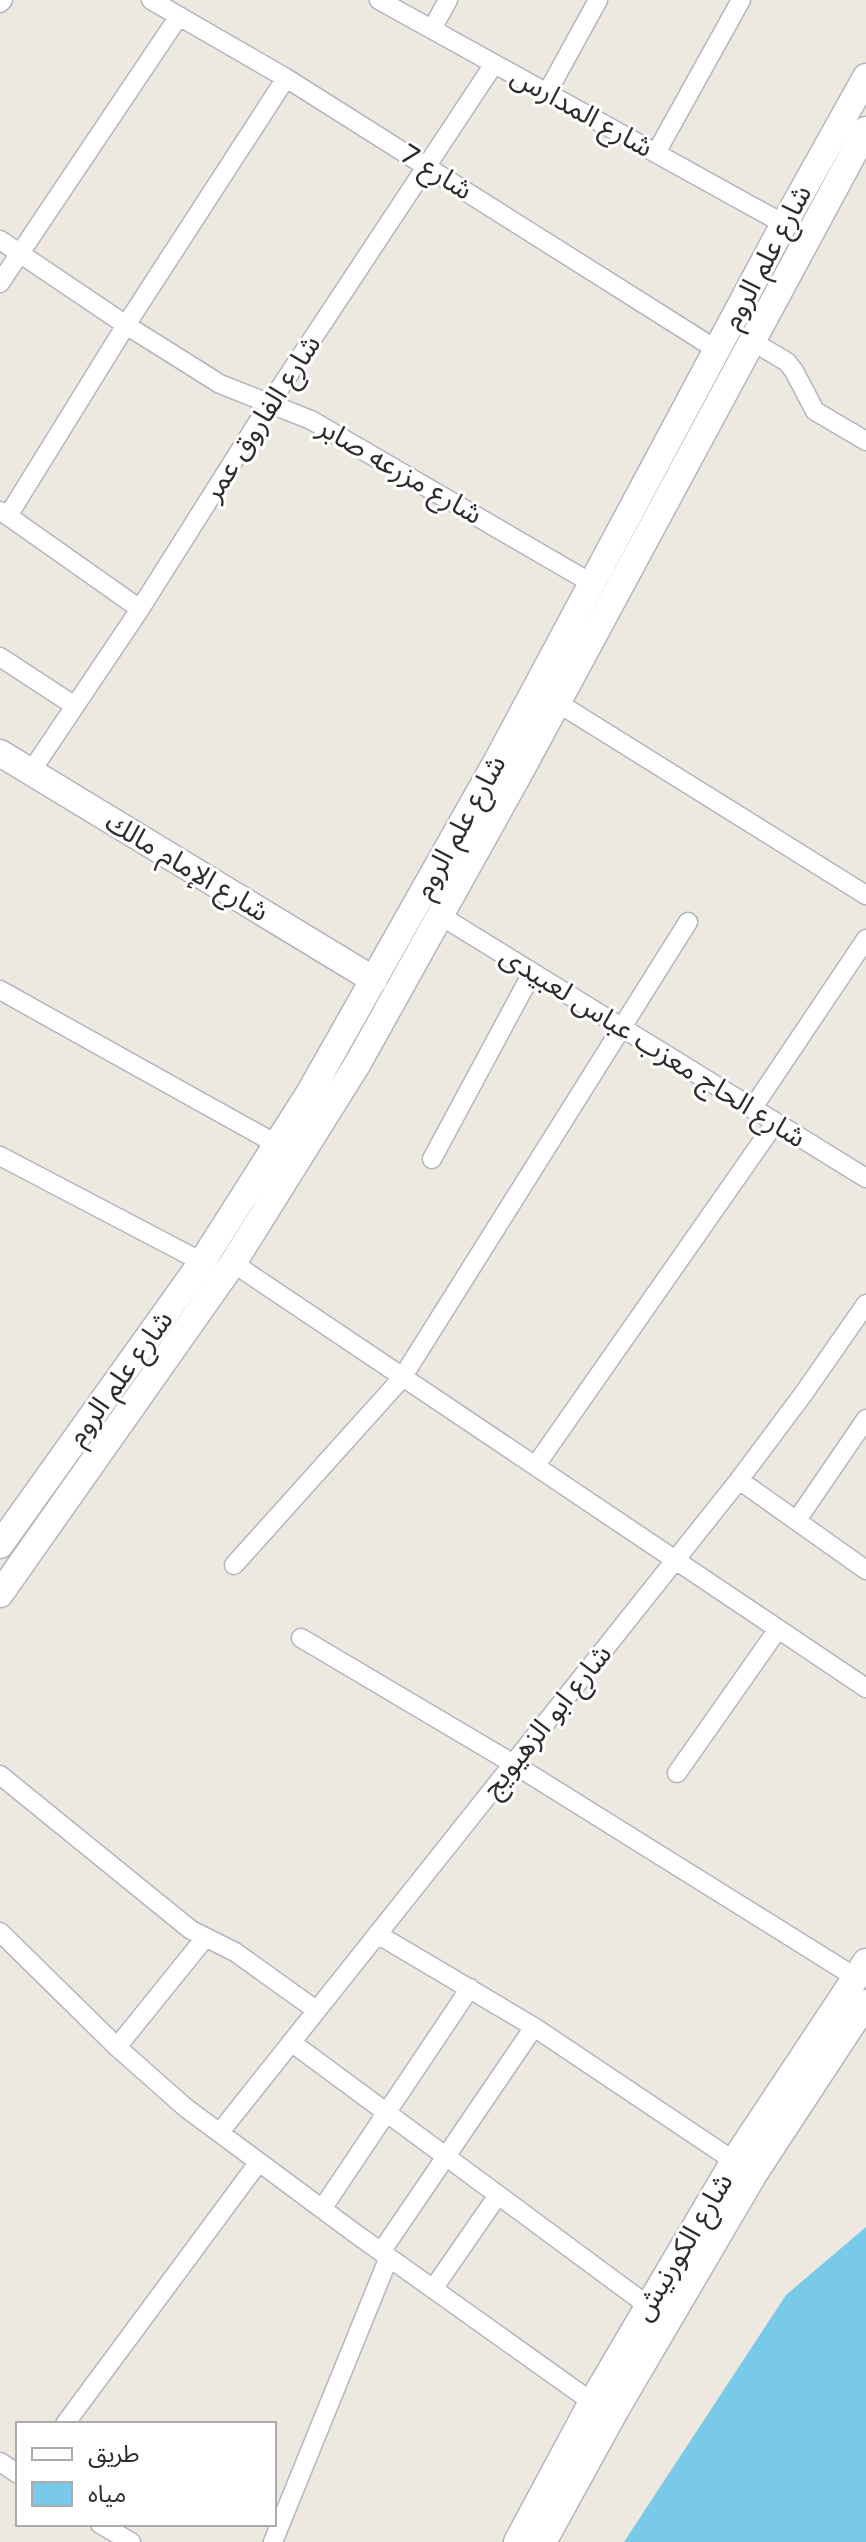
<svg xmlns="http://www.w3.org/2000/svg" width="866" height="2542" font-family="'Varela Round','Noto Sans Arabic',sans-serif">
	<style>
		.water { fill: #79cae9 }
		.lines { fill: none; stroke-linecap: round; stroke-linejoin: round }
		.street-casing { stroke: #b3b6bf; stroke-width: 21 }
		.secondary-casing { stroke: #b3b6bf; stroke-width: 29 }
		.street { stroke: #fff; stroke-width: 18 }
		.secondary { stroke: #fff; stroke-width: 26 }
		.labels { text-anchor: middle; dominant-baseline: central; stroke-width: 6; stroke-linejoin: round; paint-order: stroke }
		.street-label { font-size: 28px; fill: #2d2d2d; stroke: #fff }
	</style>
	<rect width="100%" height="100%" fill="#ede8e0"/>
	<path class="water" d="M 866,2227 L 866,2542 L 624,2542 L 786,2295 Z"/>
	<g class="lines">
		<defs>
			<path id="street" d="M 151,0 L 286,78 L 717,350
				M 379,0 L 784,224
				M 0,3 L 3,0
				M 432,29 L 448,0
				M 547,93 L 598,0
				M 656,153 L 741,0
				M 0,240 L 126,325 L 220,384 L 311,420 L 593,584
				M 0,283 L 179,16
				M 752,341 L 787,362 L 794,371 L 815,411 L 866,441
				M 0,511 L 8,516 L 126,325 L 286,78
				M 8,516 L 140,609
				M 0,657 L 75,706
				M 558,703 L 866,895
				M 30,773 L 140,609 L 270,403 L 494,64
				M 441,916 L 866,1178
				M 0,990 L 278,1145
				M 752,1109 L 866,939
				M 0,1156 L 202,1262
				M 432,1159 L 532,973
				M 233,1263 L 866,1688
				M 536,1465 L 775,1123
				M 739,1480 L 866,1570
				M 797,1520 L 866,1419
				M 234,1565 L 402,1378 L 688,922
				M 301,1638 L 512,1763 L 855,1977
				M 677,1773 L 778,1629
				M 0,1775 L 191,1930 L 235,1952 L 316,2010
				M 0,1932 L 117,2047 L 186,2108 L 356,2234 L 592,2402
				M 377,1934 L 534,2027 L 734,2161
				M 291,2042 L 647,2305
				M 117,2047 L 205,1938
				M 220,2132 L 739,1480 L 804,1393 L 866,1304
				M 322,2209 L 470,1988
				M 381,2252 L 534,2027
				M 433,2289 L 498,2195
				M 65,2424 L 258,2163
				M 0,2462 L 18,2474
				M 100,2524 L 131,2542
				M 273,2542 L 389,2257"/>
			<path id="secondary" d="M 0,753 L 374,980
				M 0,1545 L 202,1262 L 310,1092 L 497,761 L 784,224 L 866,77
				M 0,1594 L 233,1263 L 358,1063 L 520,772 L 866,130
				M 517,2542 L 592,2402 L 734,2161 L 866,1962
				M 543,2542 L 615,2411 L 754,2174 L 866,2003"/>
		</defs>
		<use href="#street" class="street-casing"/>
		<use href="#secondary" class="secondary-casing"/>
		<use href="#street" class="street"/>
		<use href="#secondary" class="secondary"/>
	</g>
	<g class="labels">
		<g class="street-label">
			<text transform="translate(582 112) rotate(29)">شارع المدارس</text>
			<text transform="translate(436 172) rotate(32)">شارع 7</text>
			<text transform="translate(767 257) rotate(-62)">شارع علم الروم</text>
			<text transform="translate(262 418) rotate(-57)">شارع الفاروق عمر</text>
			<text transform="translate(400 471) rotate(30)">شارع مزرعه صابر</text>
			<text transform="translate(460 827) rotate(-61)">شارع علم الروم</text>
			<text transform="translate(187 867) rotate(31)">شارع الإمام مالك</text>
			<text transform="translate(653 1047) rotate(32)">شارع الحاج معزب عباس لعبيدى</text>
			<text transform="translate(120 1378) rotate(-54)">شارع علم الروم</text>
			<text transform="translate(547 1721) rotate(-51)">شارع ابو الزهيويج</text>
			<text transform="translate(683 2247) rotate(-59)">شارع الكورنيش</text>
		</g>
	</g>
	<rect x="16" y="2422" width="260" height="104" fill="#ffffff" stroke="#ababab" stroke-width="2"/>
	<rect x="32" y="2448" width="40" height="12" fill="#ffffff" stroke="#ababab" stroke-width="2"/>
	<text x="88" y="2462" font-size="24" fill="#2d2d2d">طريق</text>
	<rect x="32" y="2482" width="40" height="24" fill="#79cae9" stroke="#ababab" stroke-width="2"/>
	<text x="88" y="2502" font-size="24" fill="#2d2d2d">مياه</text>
</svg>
